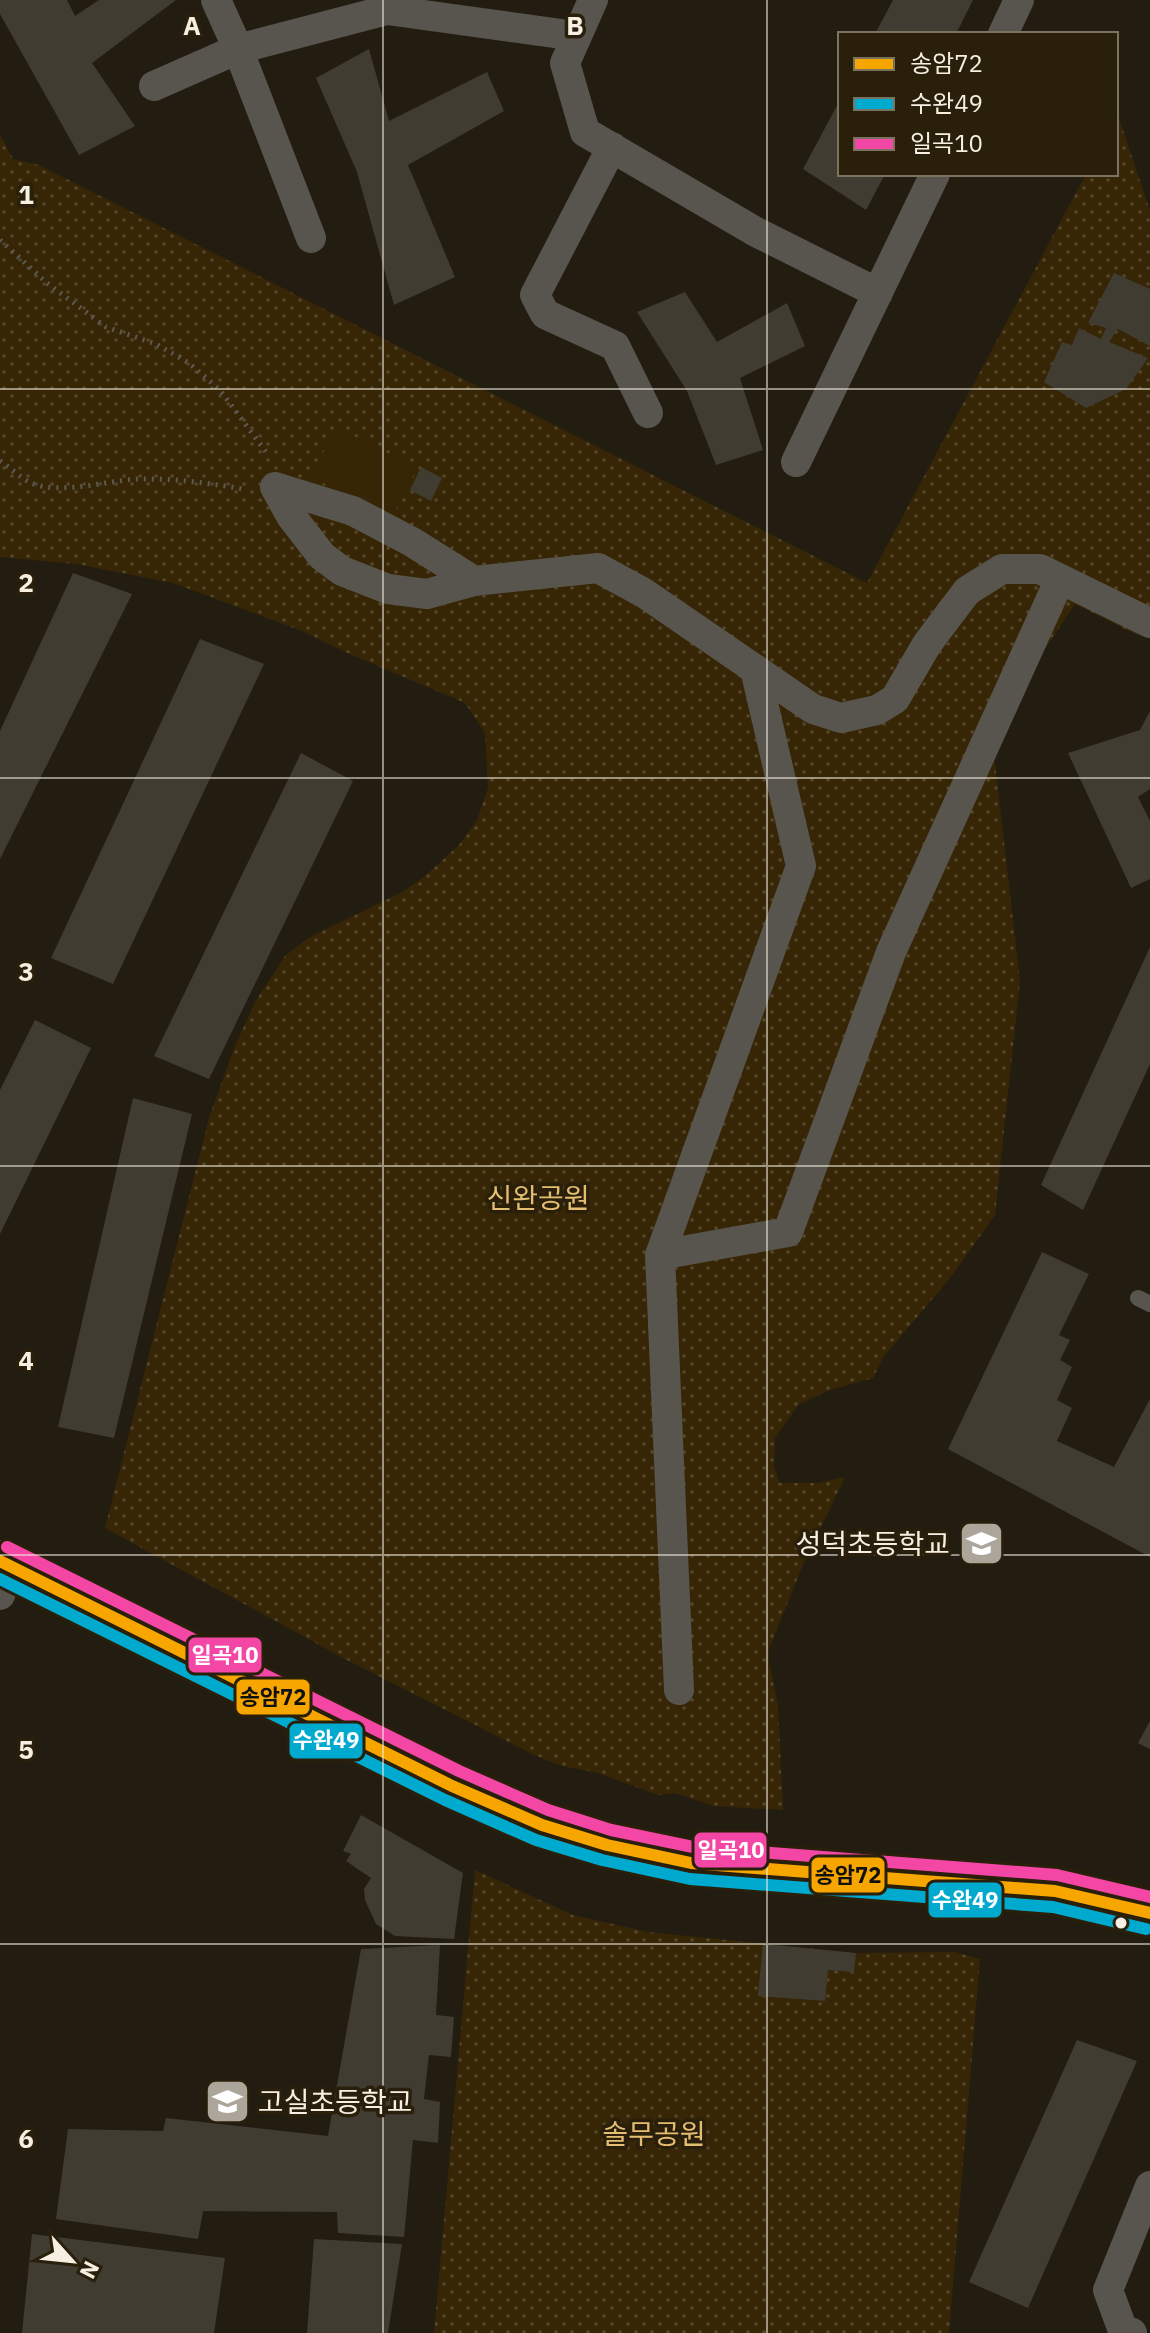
<svg xmlns="http://www.w3.org/2000/svg" width="1150" height="2333" font-family="'IBM Plex Sans','Noto Sans KR',sans-serif">
	<style>
		.grass { fill: url(#grass-dots) }
		.pitch { fill: #362605 }
		.building { fill: #413c32 }
		.lines { fill: none; stroke-linecap: round; stroke-linejoin: round }
		.path { stroke: #5d5a54; stroke-width: 5; stroke-dasharray: 2 6; stroke-linecap: butt }
		.lane { stroke: #58544e; stroke-width: 16 }
		.street { stroke: #58544e; stroke-width: 30 }
		.secondary { stroke: #59564f; stroke-width: 42 }
		.bus-1-casing { stroke: #291f0a; stroke-width: 18 }
		.bus-2-casing { stroke: #291f0a; stroke-width: 18 }
		.bus-3-casing { stroke: #291f0a; stroke-width: 18 }
		.bus-1 { stroke: #f7a600; stroke-width: 12 }
		.bus-2 { stroke: #00a9ce; stroke-width: 12 }
		.bus-3 { stroke: #f346a5; stroke-width: 12 }
		.grid { fill: none; stroke: #f6efe2; stroke-width: 2; stroke-opacity: 0.55 }
		.bus-dot { fill: #f6efe2; stroke: #291f0a; stroke-width: 3 }
		.labels { text-anchor: middle; dominant-baseline: central; stroke-width: 7; stroke-linejoin: round; paint-order: stroke }
		.park-label { font-size: 28px; fill: #e5bd71; stroke: #291f0a }
		.poi-label { font-size: 28px; fill: #f6efe2; stroke: #291f0a; text-anchor: end }
		.grid-label { font-size: 26px; text-anchor: middle; font-weight: bold; fill: #f6efe2; stroke: #291f0a; stroke-width: 7; stroke-linejoin: round; paint-order: stroke }
		.line-badge { stroke: #291f0a; stroke-width: 3 }
		.badge-label { font-size: 22px; text-anchor: middle; font-weight: bold; fill: #fff }
		.pale-badge-label { font-size: 22px; text-anchor: middle; font-weight: bold; fill: #111 }
	</style>
	<defs>
		<pattern id="grass-dots" width="8" height="8" patternUnits="userSpaceOnUse" patternTransform="scale(2)"><rect width="8" height="8" fill="#362605"/><path d="M2 2h.1M6 6h.1" fill="none" stroke="#544629" stroke-width="1.8" stroke-linecap="round"/></pattern>
	</defs>
	<rect width="100%" height="100%" fill="#221c11"/>
	<path class="grass" d="M 1118,115 L 1150,211 L 1150,608 L 1137,635 L 1075,604 L 1012,698 L 994,755 L 1020,981 L 995,1215 L 951,1277 L 884,1356 L 873,1378 L 830,1390 L 799,1404 L 775,1438 L 774,1467 L 780,1483 L 817,1483 L 845,1477 L 802,1567 L 769,1649 L 769,1661 L 778,1706 L 783,1810 L 713,1806 L 675,1793 L 658,1795 L 598,1773 L 562,1766 L 534,1755 L 345,1659 L 105,1528 L 209,1118 L 235,1046 L 255,1002 L 285,956 L 308,938 L 404,891 L 425,876 L 459,845 L 477,820 L 488,788 L 485,733 L 465,703 L 345,652 L 302,631 L 173,583 L 76,564 L 0,557 L 0,135 L 13,159 L 39,165 L 867,583 L 1086,174 L 1116,174 Z
		M 475,1870 L 573,1915 L 648,1932 L 856,1953 L 955,1952 L 980,1959 L 949,2333 L 434,2333 Z"/>
	<path class="pitch" d="M 336,427 L 417,468 L 392,518 L 311,477 Z"/>
	<path class="building" d="M 0,0 L 67,0 L 75,16 L 99,0 L 176,0 L 92,63 L 135,126 L 79,155 L 0,14 Z
		M 893,0 L 973,0 L 956,34 L 875,34 Z
		M 369,49 L 389,121 L 487,72 L 504,111 L 408,165 L 455,277 L 394,305 L 357,172 L 316,78 Z
		M 840,100 L 840,174 L 885,174 L 866,210 L 803,169 Z
		M 1114,273 L 1150,289 L 1150,346 L 1118,329 L 1109,342 L 1148,358 L 1126,389 L 1086,408 L 1044,382 L 1062,342 L 1072,345 L 1079,328 L 1101,339 L 1106,328 L 1088,323 Z
		M 685,292 L 717,342 L 787,303 L 805,346 L 740,378 L 763,450 L 716,465 L 687,391 L 637,312 Z
		M 421,467 L 442,478 L 431,501 L 410,490 Z
		M 73,573 L 132,594 L 0,859 L 0,731 Z
		M 200,639 L 264,664 L 113,984 L 51,958 Z
		M 1150,711 L 1150,789 L 1138,797 L 1150,821 L 1150,879 L 1131,888 L 1068,753 L 1140,730 Z
		M 301,753 L 353,781 L 209,1079 L 154,1056 Z
		M 1150,947 L 1150,1064 L 1083,1210 L 1041,1185 Z
		M 35,1020 L 91,1048 L 0,1234 L 0,1090 Z
		M 133,1098 L 192,1114 L 114,1438 L 58,1427 Z
		M 1042,1252 L 1089,1274 L 1059,1335 L 1070,1340 L 1060,1360 L 1072,1367 L 1057,1400 L 1072,1408 L 1057,1441 L 1114,1467 L 1150,1399 L 1150,1557 L 948,1449 Z
		M 1150,1721 L 1150,1749 L 1138,1743 Z
		M 361,1815 L 463,1873 L 454,1939 L 395,1936 L 376,1924 L 365,1900 L 364,1889 L 371,1878 L 346,1861 L 351,1854 L 343,1851 Z
		M 763,1944 L 856,1953 L 854,1972 L 828,1970 L 825,2001 L 758,1996 Z
		M 440,1945 L 436,2015 L 454,2017 L 451,2057 L 429,2055 L 424,2099 L 440,2102 L 438,2143 L 413,2140 L 404,2237 L 338,2233 L 337,2212 L 203,2211 L 198,2239 L 56,2219 L 68,2129 L 163,2131 L 166,2118 L 328,2136 L 361,1949 Z
		M 1077,2040 L 1137,2061 L 1028,2308 L 969,2282 Z
		M 32,2234 L 225,2258 L 214,2333 L 22,2333 Z
		M 314,2239 L 402,2244 L 388,2333 L 307,2333 Z"/>
	<g class="lines">
		<path class="path" d="M 0,240 L 47,283 L 106,327 L 156,344 L 189,363 L 220,390 L 269,456
			M 0,461 C 10,467 20,478 31,483 C 61,495 106,481 137,479 C 172,478 208,483 243,489"/>
		<path class="lane" d="M 1138,1298 L 1150,1304"/>
		<path class="street" d="M 216,0 L 238,49 L 311,238
			M 593,0 L 565,63 L 585,132 L 756,232 L 878,293
			M 1003,34 L 1019,0
			M 154,86 L 238,49 L 387,10 L 576,36
			M 612,147 L 535,295 L 545,314 L 615,346 L 648,413
			M 796,462 L 935,174
			M 275,487 L 291,516 L 322,556 L 342,571 L 388,589 L 427,594 L 474,581 L 598,568 L 644,593 L 813,709 L 841,718 L 877,710 L 895,699 L 927,644 L 967,591 L 1002,569 L 1040,569 L 1150,623
			M 275,487 L 353,511 L 412,542 L 474,581
			M 660,1255 L 788,1232 L 891,952 L 1060,579
			M 0,1595 L 10,1567
			M 679,1690 L 660,1255 L 801,866 L 755,669
			M 1132,2333 L 1122,2328 L 1108,2290 L 1150,2186"/>
		<path class="secondary" d="M 0,1561 L 452,1786 L 542,1825 L 607,1845 L 691,1863 L 1055,1891 L 1150,1913"/>
		<defs>
			<path id="bus-1" d="M 0,1561 L 452,1786 L 542,1825 L 607,1845 L 691,1863 L 1055,1891 L 1150,1913"/>
			<path id="bus-2" d="M 0,1579 L 445,1800 L 536,1840 L 602,1860 L 690,1879 L 1053,1907 L 1146,1929"/>
			<path id="bus-3" d="M 7,1547 L 459,1771 L 548,1810 L 611,1830 L 693,1847 L 1057,1875 L 1150,1897"/>
		</defs>
		<use href="#bus-1" class="bus-1-casing"/>
		<use href="#bus-2" class="bus-2-casing"/>
		<use href="#bus-3" class="bus-3-casing"/>
		<use href="#bus-1" class="bus-1"/>
		<use href="#bus-2" class="bus-2"/>
		<use href="#bus-3" class="bus-3"/>
	</g>
	<path class="grid" d="M 383,0 L 383,2333M 767,0 L 767,2333M 0,389 L 1150,389M 0,778 L 1150,778M 0,1166 L 1150,1166M 0,1555 L 1150,1555M 0,1944 L 1150,1944"/>
	<defs>
		<symbol id="school-square" viewBox="-11 -11 22 22"><rect x="-9" y="-9" width="18" height="18" rx="4" fill="#aca599" stroke="#291f0a"/><path d="M0-5L7-2L0 1L-7-2ZM-4 1L0 2.5L4 1V4Q0 6-4 4Z" fill="#fff"/></symbol>
	</defs>
	<g fill-rule="evenodd">
		<use href="#school-square" x="956" y="1518" width="51" height="51"/>
		<use href="#school-square" x="202" y="2076" width="51" height="51"/>
	</g>
	<circle class="bus-dot" cx="1121" cy="1923" r="7"/>
	<g class="labels">
		<g class="park-label">
			<text x="538" y="1197">신완공원</text>
			<text x="654" y="2133">솔무공원</text>
		</g>
		<g class="poi-label">
			<text x="950" y="1543">성덕초등학교</text>
			<text x="258" y="2101" text-anchor="start">고실초등학교</text>
		</g>
	</g>
	<g class="grid-label">
		<text x="192" y="35">A</text>
		<text x="575" y="35">B</text>
		<text x="26" y="204">1</text>
		<text x="26" y="592">2</text>
		<text x="26" y="981">3</text>
		<text x="26" y="1370">4</text>
		<text x="26" y="1759">5</text>
		<text x="26" y="2148">6</text>
	</g>
	<g class="line-badge">
		<rect x="187" y="1636" width="76" height="38" rx="8" fill="#f346a5"/>
		<rect x="235" y="1678" width="76" height="38" rx="8" fill="#f7a600"/>
		<rect x="288" y="1722" width="76" height="38" rx="8" fill="#00a9ce"/>
		<rect x="693" y="1831" width="75" height="38" rx="8" fill="#f346a5"/>
		<rect x="810" y="1856" width="76" height="38" rx="8" fill="#f7a600"/>
		<rect x="927" y="1881" width="76" height="38" rx="8" fill="#00a9ce"/>
	</g>
	<g class="badge-label">
		<text x="225" y="1663">일곡10</text>
		<text x="326" y="1748">수완49</text>
		<text x="731" y="1858">일곡10</text>
		<text x="965" y="1908">수완49</text>
	</g>
	<g class="pale-badge-label">
		<text x="273" y="1705">송암72</text>
		<text x="848" y="1883">송암72</text>
	</g>
	<rect x="838" y="32" width="280" height="144" fill="#291f0a" stroke="#7b7260" stroke-width="2"/>
	<rect x="854" y="58" width="40" height="12" fill="#f7a600" stroke="#7b7260" stroke-width="2"/>
	<text x="910" y="72" font-size="24" fill="#f6efe2">송암72</text>
	<rect x="854" y="98" width="40" height="12" fill="#00a9ce" stroke="#7b7260" stroke-width="2"/>
	<text x="910" y="112" font-size="24" fill="#f6efe2">수완49</text>
	<rect x="854" y="138" width="40" height="12" fill="#f346a5" stroke="#7b7260" stroke-width="2"/>
	<text x="910" y="152" font-size="24" fill="#f6efe2">일곡10</text>
	<g transform="translate(72 2261) rotate(117)" stroke="#291f0a" stroke-width="6" paint-order="stroke">
	<path d="M0-6L14 30L0 20L-14 30Z" fill="#f6efe2"/>
	<text y="-12" font-size="22" font-weight="bold" text-anchor="middle" fill="#f6efe2">N</text>
	</g>
</svg>
